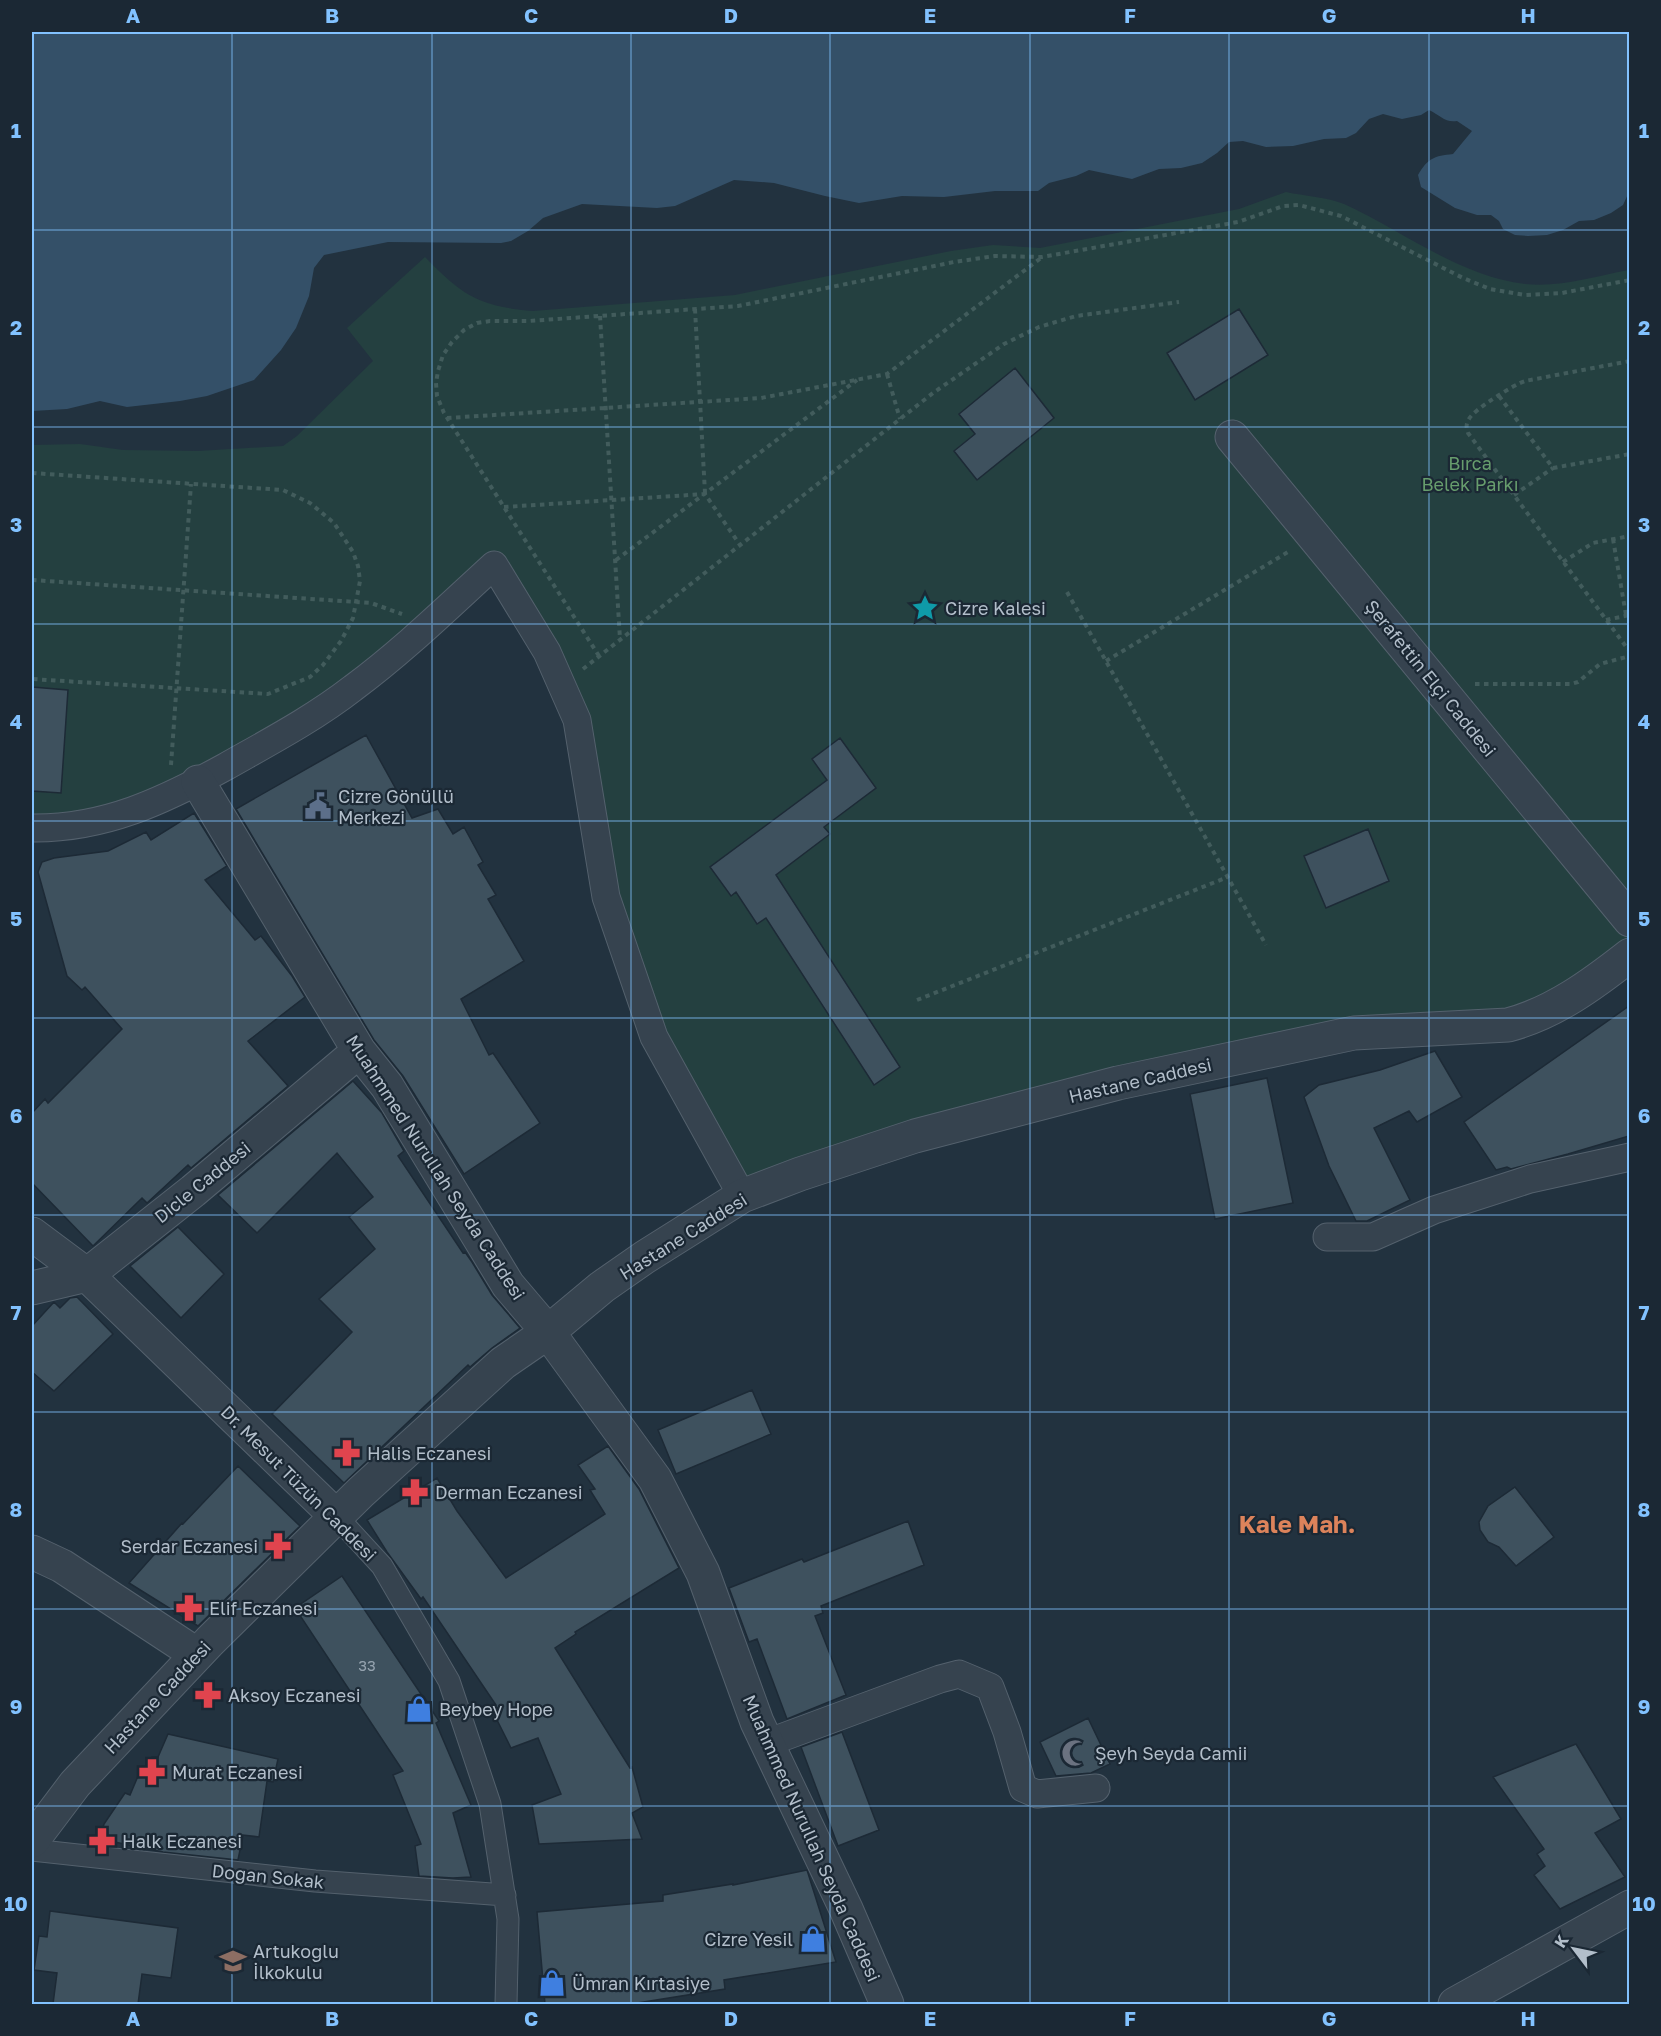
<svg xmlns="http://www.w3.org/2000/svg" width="1661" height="2036" font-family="'Golos Text',sans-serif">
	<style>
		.green { fill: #244040 }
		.water { fill: #345068 }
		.building { fill: #3e515e; stroke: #1d2a36; stroke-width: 1.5 }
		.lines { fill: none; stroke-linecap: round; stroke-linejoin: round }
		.pedestrian-casing { stroke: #54616d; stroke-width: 23 }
		.minor-casing { stroke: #54616d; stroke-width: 29 }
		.tertiary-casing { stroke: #54616d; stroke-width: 35 }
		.path { stroke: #425c5c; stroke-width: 4; stroke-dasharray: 4.5 4.5; stroke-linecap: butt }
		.pedestrian { stroke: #36434f; stroke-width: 21 }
		.minor { stroke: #36434f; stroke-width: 27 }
		.tertiary { stroke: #36434f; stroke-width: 33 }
		.grid { fill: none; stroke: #82c2ff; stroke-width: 1.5; stroke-opacity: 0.55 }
		.labels { text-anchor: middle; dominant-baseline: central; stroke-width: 4.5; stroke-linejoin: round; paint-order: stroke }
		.number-label { font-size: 15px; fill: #95a3af }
		.park-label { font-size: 18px; fill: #679d6d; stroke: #1b2834 }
		.poi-label { font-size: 18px; fill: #b2beca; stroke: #1b2834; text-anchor: start }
		.street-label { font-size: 18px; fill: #b2beca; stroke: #1b2834 }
		.district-label { font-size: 24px; font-weight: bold; fill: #dc835b; stroke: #1b2834 }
		.neatline { fill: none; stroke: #82c2ff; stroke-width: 2 }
		.grid-label { font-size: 20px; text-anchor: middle; font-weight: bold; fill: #82c2ff }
	</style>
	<rect width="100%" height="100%" fill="#22323f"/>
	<path class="green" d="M 1286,192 C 1304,196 1327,197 1344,204 C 1403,231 1459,276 1525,284 C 1559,288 1596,276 1629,270 L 1629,955 L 1542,1013 L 1354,1033 L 742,1196 L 654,1037 L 577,720 L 494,565 L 414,639 L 198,782 L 32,828 L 32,445 L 80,444 L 123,450 L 198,451 L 283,446 L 297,436 L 373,361 L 347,328 L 425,257 C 463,296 478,306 533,311 L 735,295 L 951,251 L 993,245 L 1040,248 L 1239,209 Z"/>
	<path class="water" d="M 32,32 L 1629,32 L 1629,192 L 1623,205 L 1611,213 L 1594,220 L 1579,221 L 1563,230 L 1547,235 L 1528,236 L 1515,235 L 1503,229 L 1499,221 L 1491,215 L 1477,215 L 1455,208 L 1421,187 L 1418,175 C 1428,158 1434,156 1453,154 L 1472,131 L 1457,121 C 1445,123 1440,115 1429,110 L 1421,115 L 1402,119 L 1383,114 L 1369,119 L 1356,133 L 1346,138 L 1324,139 L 1293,146 L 1266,147 L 1243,141 L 1229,142 L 1217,153 L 1202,163 L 1181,168 L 1159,169 L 1132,179 L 1089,170 L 1076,176 L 1049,183 L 1038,191 L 995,191 L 944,197 L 902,196 L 859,203 L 825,196 L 774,183 L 734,180 L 675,206 L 657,208 L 582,204 L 543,218 L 528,231 L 511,241 L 501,243 L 388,242 L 324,255 L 314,268 L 309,296 L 296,328 L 281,350 L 254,380 L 207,396 L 180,401 L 127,407 L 100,401 L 67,409 L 32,411 Z"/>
	<path class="building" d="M 1239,309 L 1268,355 L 1195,400 L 1167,353 Z
		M 1015,368 L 1054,418 L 977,480 L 954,451 L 975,434 L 959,414 Z
		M 32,687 L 68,690 L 61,793 L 32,791 Z
		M 366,735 L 412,818 L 438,809 L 453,834 L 464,827 L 483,862 L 478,865 L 496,895 L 488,899 L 524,961 L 461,999 L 489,1055 L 493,1053 L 540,1123 L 464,1174 L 403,1076 L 374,1040 L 236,809 Z
		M 840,738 L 876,788 L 824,827 L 830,834 L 776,875 L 900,1067 L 874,1085 L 766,918 L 757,924 L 736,892 L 731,896 L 710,867 L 827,780 L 812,759 Z
		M 194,813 L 227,866 L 205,880 L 255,940 L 261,936 L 292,976 L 305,997 L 248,1041 L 288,1086 L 191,1168 L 188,1165 L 147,1203 L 142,1198 L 93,1246 L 32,1183 L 32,1113 L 45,1099 L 48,1103 L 122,1029 L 85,987 L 82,990 L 67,976 L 38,872 L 42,862 L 54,858 L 108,851 L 146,832 L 151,840 Z
		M 1368,829 L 1389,881 L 1326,908 L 1304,856 Z
		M 1629,1006 L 1629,1136 L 1568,1154 L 1511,1169 L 1507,1167 L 1496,1170 L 1464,1122 Z
		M 1435,1051 L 1462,1097 L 1417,1122 L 1409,1111 L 1374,1128 L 1410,1200 L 1367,1221 L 1356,1221 L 1329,1166 L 1304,1097 L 1319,1085 L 1380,1070 Z
		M 1267,1078 L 1293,1203 L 1215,1219 L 1190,1094 Z
		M 353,1081 L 382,1113 L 404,1151 L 398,1156 L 463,1253 L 465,1252 L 472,1262 L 492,1295 L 520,1328 L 492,1348 L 470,1367 L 468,1365 L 344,1483 L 272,1414 L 352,1332 L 319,1299 L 375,1249 L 349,1217 L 373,1197 L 337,1153 L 257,1233 L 218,1195 Z
		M 178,1227 L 224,1274 L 181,1318 L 130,1266 Z
		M 77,1297 L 113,1334 L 54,1391 L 32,1372 L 32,1326 L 54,1302 L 60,1308 L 70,1298 Z
		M 752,1390 L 771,1434 L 676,1474 L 658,1430 Z
		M 608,1446 L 639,1489 L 679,1568 L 575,1632 L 576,1634 L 555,1648 L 630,1768 L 632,1767 L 643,1807 L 632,1813 L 642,1839 L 539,1844 L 532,1805 L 561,1794 L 538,1738 L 511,1748 L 491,1708 L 496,1705 L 423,1597 L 421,1599 L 387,1552 L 367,1520 L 437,1478 L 457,1511 L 506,1578 L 605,1514 L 590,1490 L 595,1489 L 578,1465 Z
		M 238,1466 L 300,1526 L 198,1626 L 129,1583 L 182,1523 L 183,1524 Z
		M 1515,1487 L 1554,1537 L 1516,1566 L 1499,1547 L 1488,1542 L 1480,1530 L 1479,1522 L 1488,1506 Z
		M 908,1521 L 924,1565 L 821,1606 L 823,1613 L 815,1616 L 846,1695 L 787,1719 L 757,1639 L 749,1642 L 729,1588 L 802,1559 L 804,1562 Z
		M 342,1576 L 439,1721 L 436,1723 L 471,1805 L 453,1813 L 471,1877 L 453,1878 L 419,1876 L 415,1846 L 421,1844 L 393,1775 L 403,1771 L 295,1608 Z
		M 1088,1718 L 1110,1764 L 1091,1773 L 1056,1776 L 1040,1742 Z
		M 842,1732 L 879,1830 L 838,1846 L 801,1747 Z
		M 168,1734 L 278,1759 L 273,1782 L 267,1781 L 259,1837 L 243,1835 L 238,1860 L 163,1852 L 100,1839 L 104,1824 L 125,1793 L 130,1795 L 141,1769 L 149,1771 L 152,1757 L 158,1757 Z
		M 1576,1744 L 1621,1819 L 1595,1833 L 1625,1877 L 1560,1909 L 1534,1875 L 1545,1866 L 1537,1854 L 1544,1849 L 1493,1777 Z
		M 807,1870 L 836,1962 L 724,1980 L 725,1989 L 631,2004 L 545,2004 L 537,1912 L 663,1901 L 663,1895 L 733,1884 L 733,1885 Z
		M 50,1911 L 178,1928 L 171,1978 L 142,1974 L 138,2004 L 53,2004 L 57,1973 L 34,1970 L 39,1936 L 47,1937 Z"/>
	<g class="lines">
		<defs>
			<path id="pedestrian" d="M 336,1516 L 382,1566 L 449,1681 L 490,1804 L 508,1919 L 506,2004
				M 32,1850 L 315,1881 L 505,1895"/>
			<path id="minor" d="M 32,828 C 104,829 163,801 225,767 C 269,742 313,719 353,688 C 403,651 448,607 494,565 L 547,652 L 577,720 L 606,897 L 654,1037 L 742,1196
				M 1327,1237 L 1373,1237 L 1434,1210 L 1530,1179 L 1630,1157
				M 767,1743 L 940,1679 L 959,1674 L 990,1687 L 1007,1732 L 1023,1788 L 1037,1794 L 1096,1788"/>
			<path id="tertiary" d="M 1232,437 L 1630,920
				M 198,782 L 359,1051 L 387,1086 L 508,1285 L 548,1332 L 655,1479 L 703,1573 L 757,1722 L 846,1909 L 887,2004
				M 32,1234 L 87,1275 L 336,1516
				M 32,1288 L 87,1275 L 193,1191 L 359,1051
				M 32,1552 L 62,1566 L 196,1654
				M 32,1841 L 75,1784 L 210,1641 L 361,1492 L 503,1363 L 548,1332 L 602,1287 L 645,1257 L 742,1196 L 800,1174 L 915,1136 L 1118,1083 L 1354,1033 L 1508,1025 C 1554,1013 1593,984 1630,955
				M 1455,2004 L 1630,1907"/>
		</defs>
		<use href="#pedestrian" class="pedestrian-casing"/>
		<use href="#minor" class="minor-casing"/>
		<use href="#tertiary" class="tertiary-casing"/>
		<path class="path" d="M 695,309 L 705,493
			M 600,316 L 620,639
			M 1630,361 L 1525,381 C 1515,384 1473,410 1469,419 C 1466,424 1466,427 1468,433 L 1630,652
			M 887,374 L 900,419
			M 1499,396 L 1553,468 L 1630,454
			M 447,418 L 761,398 L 887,374 L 1041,258
			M 32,473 L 283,490 L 310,503 L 334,523 L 353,552 L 358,566 L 360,581 L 353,618 L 341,641 L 323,665 L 310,677 L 268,694 L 32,679
			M 1514,495 L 1553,468
			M 504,507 L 705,494 L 740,545
			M 1613,539 L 1626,615
			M 616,560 L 857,380
			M 1563,562 L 1593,543 L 1630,536
			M 32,580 L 371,603 L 402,614
			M 1067,592 L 1266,945
			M 1606,620 L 1630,615
			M 599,656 L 444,413 L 437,396 L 436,383 L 438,371 L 443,355 L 452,342 L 464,330 L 477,323 L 490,321 L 529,321 L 738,306 L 954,262 L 995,256 L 1042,257 L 1238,222 L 1283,206 L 1299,205 L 1341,216 L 1463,278 L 1490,289 L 1525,295 L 1562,293 L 1630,280
			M 1106,661 L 1288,552
			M 583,669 L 933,393 L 1004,344 L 1039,327 L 1076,316 L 1179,302
			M 1475,684 L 1571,684 L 1578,682 L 1600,664 L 1630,656
			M 171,765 L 191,484
			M 917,1000 L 1228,877"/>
		<use href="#pedestrian" class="pedestrian"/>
		<use href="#minor" class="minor"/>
		<use href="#tertiary" class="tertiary"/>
	</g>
	<path class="grid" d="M 232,32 L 232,2004M 432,32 L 432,2004M 631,32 L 631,2004M 830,32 L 830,2004M 1030,32 L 1030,2004M 1229,32 L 1229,2004M 1429,32 L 1429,2004M 32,230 L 1630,230M 32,427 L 1630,427M 32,624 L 1630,624M 32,821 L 1630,821M 32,1018 L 1630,1018M 32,1215 L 1630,1215M 32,1412 L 1630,1412M 32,1609 L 1630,1609M 32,1806 L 1630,1806"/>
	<defs>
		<symbol id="sight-bare" viewBox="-9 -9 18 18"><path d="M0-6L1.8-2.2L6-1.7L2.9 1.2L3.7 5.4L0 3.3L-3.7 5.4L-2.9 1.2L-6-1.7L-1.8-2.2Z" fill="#0f9aa8" stroke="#1b2834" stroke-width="2.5" paint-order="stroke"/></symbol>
		<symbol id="civic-bare" viewBox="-9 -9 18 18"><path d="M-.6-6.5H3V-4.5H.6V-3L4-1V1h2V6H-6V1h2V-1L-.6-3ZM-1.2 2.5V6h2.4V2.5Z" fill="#5c6f8a" stroke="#1b2834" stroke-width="2.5" paint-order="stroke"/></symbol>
		<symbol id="pharmacy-bare" viewBox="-9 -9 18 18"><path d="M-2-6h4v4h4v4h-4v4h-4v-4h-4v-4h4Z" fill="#e0444e" stroke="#1b2834" stroke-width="2.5" paint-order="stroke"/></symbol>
		<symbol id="shop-bare" viewBox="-9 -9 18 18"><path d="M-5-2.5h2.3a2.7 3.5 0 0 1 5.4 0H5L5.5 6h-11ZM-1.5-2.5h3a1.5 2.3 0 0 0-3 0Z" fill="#3f7fe0" stroke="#1b2834" stroke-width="2.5" paint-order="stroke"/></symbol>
		<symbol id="mosque-bare" viewBox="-9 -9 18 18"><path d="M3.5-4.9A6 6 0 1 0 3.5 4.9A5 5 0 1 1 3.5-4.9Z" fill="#6b7280" stroke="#1b2834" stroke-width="2.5" paint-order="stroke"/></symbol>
		<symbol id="school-bare" viewBox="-9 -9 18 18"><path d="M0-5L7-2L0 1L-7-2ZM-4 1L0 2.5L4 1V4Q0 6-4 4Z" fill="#8d6e63" stroke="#1b2834" stroke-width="2.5" paint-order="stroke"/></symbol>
	</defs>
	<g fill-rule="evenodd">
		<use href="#sight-bare" x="906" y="589" width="38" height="38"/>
		<use href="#civic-bare" x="299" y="787" width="38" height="38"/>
		<use href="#pharmacy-bare" x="328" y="1434" width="38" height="38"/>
		<use href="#pharmacy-bare" x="396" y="1473" width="38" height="38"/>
		<use href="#pharmacy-bare" x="259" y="1527" width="38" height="38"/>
		<use href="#pharmacy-bare" x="170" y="1589" width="38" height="38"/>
		<use href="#pharmacy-bare" x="189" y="1676" width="38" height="38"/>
		<use href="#shop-bare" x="400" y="1690" width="38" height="38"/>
		<use href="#mosque-bare" x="1056" y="1734" width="38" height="38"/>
		<use href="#pharmacy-bare" x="133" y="1753" width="38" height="38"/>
		<use href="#pharmacy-bare" x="83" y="1822" width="38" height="38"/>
		<use href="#shop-bare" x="794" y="1920" width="38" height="38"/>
		<use href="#school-bare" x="214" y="1942" width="38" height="38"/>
		<use href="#shop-bare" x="533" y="1964" width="38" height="38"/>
	</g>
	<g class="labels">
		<g class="number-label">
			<text x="367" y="1665">33</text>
		</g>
		<g class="park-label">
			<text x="1470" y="463">Bırca<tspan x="1470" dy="21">Belek Parkı</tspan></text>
		</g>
		<g class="poi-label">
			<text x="945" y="608">Cizre Kalesi</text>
			<text x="338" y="796">Cizre Gönüllü<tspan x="338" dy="21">Merkezi</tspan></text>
			<text x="367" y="1453">Halis Eczanesi</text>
			<text x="435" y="1492">Derman Eczanesi</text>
			<text x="258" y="1546" text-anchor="end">Serdar Eczanesi</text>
			<text x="209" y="1608">Elif Eczanesi</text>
			<text x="228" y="1695">Aksoy Eczanesi</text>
			<text x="439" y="1709">Beybey Hope</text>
			<text x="1095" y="1753">Şeyh Seyda Camii</text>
			<text x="172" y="1772">Murat Eczanesi</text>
			<text x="122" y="1841">Halk Eczanesi</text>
			<text x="793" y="1939" text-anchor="end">Cizre Yesil</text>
			<text x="253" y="1951">Artukoğlu<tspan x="253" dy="21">İlkokulu</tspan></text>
			<text x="572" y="1983">Ümran Kırtasiye</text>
		</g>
		<g class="street-label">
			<text transform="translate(1431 678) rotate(51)">Şerafettin Elçi Caddesi</text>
			<text transform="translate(1140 1080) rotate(-13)">Hastane Caddesi</text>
			<text transform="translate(436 1167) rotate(57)">Muahmmed Nurullah Seyda Caddesi</text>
			<text transform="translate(202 1182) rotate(-39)">Dicle Caddesi</text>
			<text transform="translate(683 1236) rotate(-32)">Hastane Caddesi</text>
			<text transform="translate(299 1483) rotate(45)">Dr. Mesut Tüzün Caddesi</text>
			<text transform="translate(157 1697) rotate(-47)">Hastane Caddesi</text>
			<text transform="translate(812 1838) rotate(66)">Muahmmed Nurullah Seyda Caddesi</text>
			<text transform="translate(268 1876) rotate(6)">Doğan Sokak</text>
		</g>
		<g class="district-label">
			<text x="1297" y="1523">Kale Mah.</text>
		</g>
	</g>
	<rect width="1661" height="2036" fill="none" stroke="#1b2834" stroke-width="66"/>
	<g transform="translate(1574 1949) rotate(302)" stroke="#1b2834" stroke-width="4.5" paint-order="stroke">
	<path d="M0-4.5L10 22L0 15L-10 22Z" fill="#b2beca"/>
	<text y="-9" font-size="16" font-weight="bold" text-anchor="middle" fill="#b2beca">K</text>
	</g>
	<rect x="33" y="33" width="1595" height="1970" class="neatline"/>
	<g class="grid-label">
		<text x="133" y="23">A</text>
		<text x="332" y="23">B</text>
		<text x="531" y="23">C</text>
		<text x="731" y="23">D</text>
		<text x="930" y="23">E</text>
		<text x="1130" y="23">F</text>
		<text x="1329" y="23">G</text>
		<text x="1528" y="23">H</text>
		<text x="16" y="138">1</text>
		<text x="1644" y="138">1</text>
		<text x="16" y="335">2</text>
		<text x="1644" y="335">2</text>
		<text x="16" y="532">3</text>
		<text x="1644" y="532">3</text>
		<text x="16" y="729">4</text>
		<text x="1644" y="729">4</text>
		<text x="16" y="926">5</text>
		<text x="1644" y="926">5</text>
		<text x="16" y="1123">6</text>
		<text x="1644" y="1123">6</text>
		<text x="16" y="1320">7</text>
		<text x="1644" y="1320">7</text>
		<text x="16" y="1517">8</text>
		<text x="1644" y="1517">8</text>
		<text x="16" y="1714">9</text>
		<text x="1644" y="1714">9</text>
		<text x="16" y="1911">10</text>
		<text x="1644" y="1911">10</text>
		<text x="133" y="2026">A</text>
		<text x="332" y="2026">B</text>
		<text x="531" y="2026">C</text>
		<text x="731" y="2026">D</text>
		<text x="930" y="2026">E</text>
		<text x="1130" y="2026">F</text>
		<text x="1329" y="2026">G</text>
		<text x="1528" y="2026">H</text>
	</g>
</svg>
